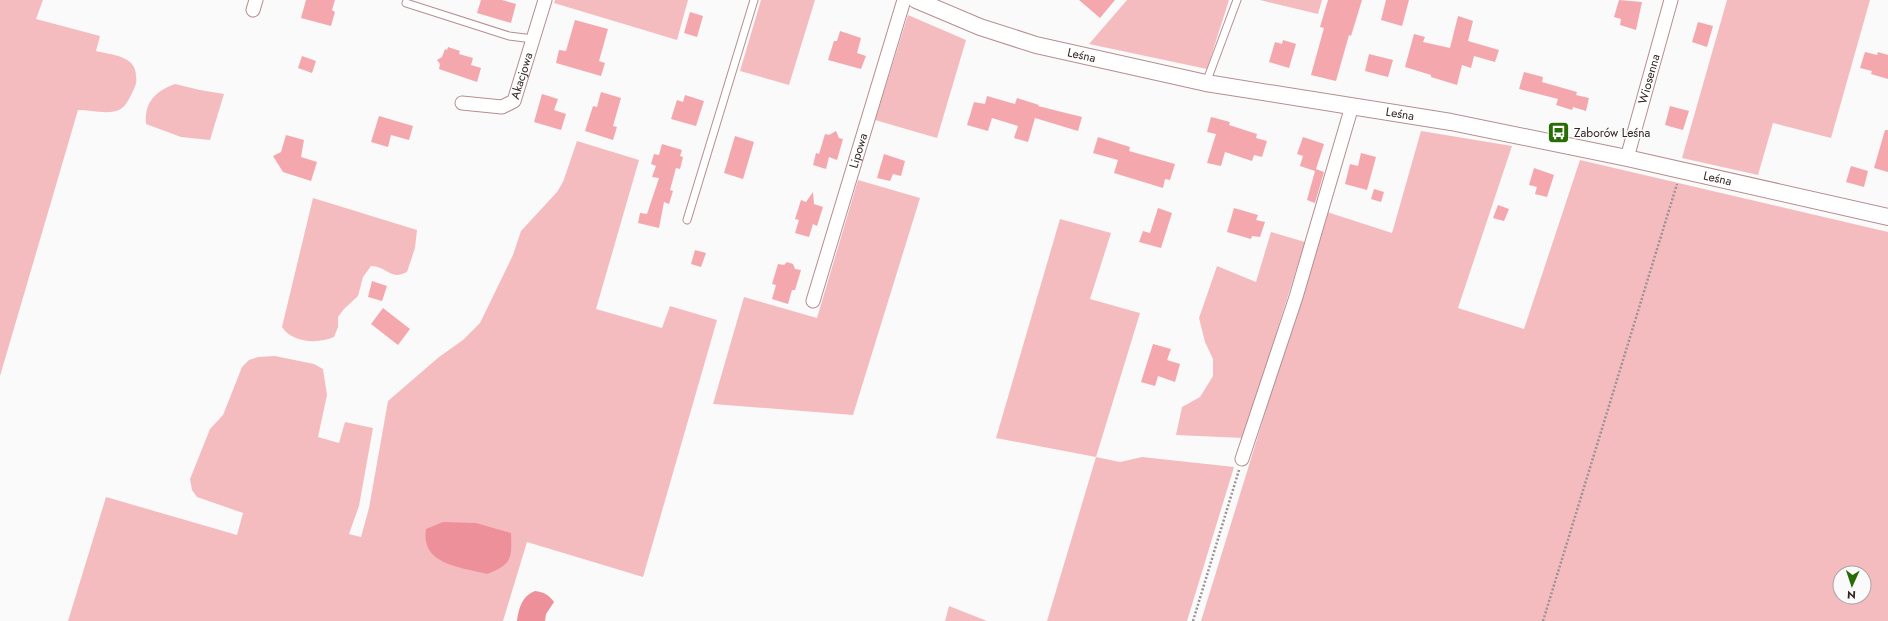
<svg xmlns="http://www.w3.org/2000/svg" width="1888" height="621" font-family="Jost,sans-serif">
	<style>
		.green { fill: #f5bcc0; fill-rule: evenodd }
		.water { fill: #ee9099 }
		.building { fill: #f4a7ad }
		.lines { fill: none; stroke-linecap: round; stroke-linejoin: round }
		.service-casing { stroke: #b68e90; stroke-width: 9 }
		.minor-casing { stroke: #b68e90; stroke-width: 15 }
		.tertiary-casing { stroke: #b68e90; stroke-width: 18 }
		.path { stroke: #9a9293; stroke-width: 2.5; stroke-dasharray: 2 2; stroke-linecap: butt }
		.service { stroke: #fff; stroke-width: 7 }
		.minor { stroke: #fff; stroke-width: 13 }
		.tertiary { stroke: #fff; stroke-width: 16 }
		.labels { text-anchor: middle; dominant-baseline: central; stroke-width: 3; stroke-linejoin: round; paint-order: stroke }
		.street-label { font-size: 12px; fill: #342425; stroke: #fafafa }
		.poi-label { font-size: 12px; fill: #342425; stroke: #fafafa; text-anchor: start }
	</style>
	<rect width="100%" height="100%" fill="#fafafa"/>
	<path class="green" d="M 0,0 L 43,0 L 36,19 L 100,36 L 96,51 C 111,55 136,55 136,76 C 137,82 136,85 133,91 C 130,97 126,107 119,110 C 107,115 90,110 78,110 L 0,376 Z
		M 555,0 L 688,0 L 677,40 L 554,3 Z
		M 761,0 L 815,0 L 789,85 L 740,71 Z
		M 1127,0 L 1229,0 L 1207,69 L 1089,44 Z
		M 1260,0 L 1322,0 L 1318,14 Z
		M 1727,0 L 1870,0 L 1831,138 L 1773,123 L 1758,175 L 1682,158 Z
		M 908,15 L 966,40 L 937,138 L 875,120 Z
		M 175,84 L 200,90 L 224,94 L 210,140 L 181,137 L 146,124 C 144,102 156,91 175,84 Z
		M 1421,131 L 1512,146 L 1458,308 L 1524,329 L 1580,160 L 1888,232 L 1888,621 L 1201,621 L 1327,212 L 1392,233 ZM 1840,573 L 1864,573 L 1864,597 L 1840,597 Z
		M 577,141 L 639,160 L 596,309 L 662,328 L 670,306 L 717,320 L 643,577 L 527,542 L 503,621 L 68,621 L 106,497 L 237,535 L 243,513 L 197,497 L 192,490 L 190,479 L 210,429 L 223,415 L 242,367 L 249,360 L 258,357 L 275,356 L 314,364 L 323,369 L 327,395 L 318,437 L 339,443 L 345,422 L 373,428 L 359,506 L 349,534 L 361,537 L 369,508 L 388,401 L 439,357 L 463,340 L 480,323 L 513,255 L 521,231 L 557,192 L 563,182 Z
		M 858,180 L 920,198 L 853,415 L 713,404 L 744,297 L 817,318 Z
		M 313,198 L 417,230 L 415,248 L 407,272 C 390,281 387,266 371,266 L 363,277 L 358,296 L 344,309 L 338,317 L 338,327 L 334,337 C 318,344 292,343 282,327 Z
		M 1060,219 L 1111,233 L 1090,299 L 1140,313 L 1096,457 L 1120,462 L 1142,457 L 1234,467 L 1187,621 L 1047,621 L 1096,457 L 996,438 Z
		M 1271,232 L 1305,242 L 1243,438 L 1176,435 L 1182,407 L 1200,397 L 1213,376 L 1213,359 L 1205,342 L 1199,318 L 1217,266 L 1256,282 Z
		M 949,606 L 987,621 L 945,621 Z"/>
	<path class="water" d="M 443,522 L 476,523 L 511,533 C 512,559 512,564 487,574 C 461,567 420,565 426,529 Z
		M 535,591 C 544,592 549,595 554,602 L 546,614 L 545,621 L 517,621 C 519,608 522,596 535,591 Z"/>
	<path class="building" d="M 306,0 L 335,0 L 332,10 L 335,12 L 331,26 L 301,18 Z
		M 481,0 L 502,0 L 516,4 L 511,23 L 477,13 Z
		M 1079,0 L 1115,0 L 1100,18 Z
		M 1328,0 L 1362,0 L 1351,36 L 1349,35 L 1336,81 L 1311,75 L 1324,28 L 1320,27 Z
		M 1386,0 L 1409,0 L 1402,26 L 1381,20 Z
		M 1619,0 L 1642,2 L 1636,30 L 1620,25 L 1621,19 L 1614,17 Z
		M 690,12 L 703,16 L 697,37 L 684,33 Z
		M 1458,16 L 1473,21 L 1468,41 L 1499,50 L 1495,62 L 1474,56 L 1471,68 L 1462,65 L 1457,85 L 1431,77 L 1431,75 L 1405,67 L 1414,34 L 1425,37 L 1423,42 L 1450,48 Z
		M 575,20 L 608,29 L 599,61 L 605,63 L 601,76 L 556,63 L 559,50 L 566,51 Z
		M 1698,22 L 1713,26 L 1707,47 L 1692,42 Z
		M 840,31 L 861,38 L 857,53 L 866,56 L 861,69 L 828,60 L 834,41 L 837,41 Z
		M 1283,40 L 1296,44 L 1289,68 L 1269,62 L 1275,42 L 1282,44 Z
		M 448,47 L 460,51 L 459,54 L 473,58 L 471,65 L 481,68 L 477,82 L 439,69 L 440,64 L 437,60 L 442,57 L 445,49 L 447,50 Z
		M 1865,52 L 1877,55 L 1878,52 L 1888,55 L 1888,79 L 1871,74 L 1872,71 L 1860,68 Z
		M 1369,54 L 1393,60 L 1388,77 L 1365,71 Z
		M 302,56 L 316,61 L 312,73 L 298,68 Z
		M 1524,72 L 1543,77 L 1542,82 L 1577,92 L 1576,95 L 1589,98 L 1586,111 L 1573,107 L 1572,110 L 1556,105 L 1558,99 L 1519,89 Z
		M 601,92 L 621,98 L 613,126 L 617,127 L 613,140 L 585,131 L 593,106 L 597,107 Z
		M 542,94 L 558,99 L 554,110 L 566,114 L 561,130 L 534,122 Z
		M 685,95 L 704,101 L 696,126 L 671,119 L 677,100 L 683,102 Z
		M 987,96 L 1015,104 L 1017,98 L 1039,105 L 1038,106 L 1082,117 L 1078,131 L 1035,118 L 1028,142 L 1014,138 L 1018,126 L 992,118 L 988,131 L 967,125 L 974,102 L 985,104 Z
		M 1670,106 L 1689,111 L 1683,130 L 1665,125 Z
		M 379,116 L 413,126 L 409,140 L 391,135 L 388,147 L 371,142 Z
		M 1211,117 L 1230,122 L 1229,125 L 1257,134 L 1256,138 L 1267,141 L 1262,157 L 1254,155 L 1252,161 L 1225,152 L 1221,166 L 1207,163 L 1216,134 L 1207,132 Z
		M 1885,130 L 1888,130 L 1888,172 L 1874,168 Z
		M 836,131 L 839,138 L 843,139 L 837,160 L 829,157 L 826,169 L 813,165 L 816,153 L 819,154 L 825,134 L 829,135 Z
		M 286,135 L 304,140 L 301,157 L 317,162 L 311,181 L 283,172 L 273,156 L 281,152 Z
		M 735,136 L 754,142 L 743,179 L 724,173 Z
		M 1098,137 L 1130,147 L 1129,151 L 1175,164 L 1170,180 L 1165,179 L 1163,188 L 1114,173 L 1118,160 L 1093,153 Z
		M 1303,137 L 1324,144 L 1316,169 L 1324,172 L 1315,203 L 1307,200 L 1315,171 L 1300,166 L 1303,156 L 1297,154 Z
		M 662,144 L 682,150 L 680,156 L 683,157 L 680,169 L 676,168 L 670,190 L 673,191 L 669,204 L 664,202 L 659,228 L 638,223 L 640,213 L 647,214 L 659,178 L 652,177 L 656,166 L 651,164 L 654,154 L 659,155 Z
		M 1361,153 L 1376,157 L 1367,190 L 1345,184 L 1350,164 L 1358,166 Z
		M 884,154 L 905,161 L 901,176 L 893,174 L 890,181 L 877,178 Z
		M 1851,166 L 1868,171 L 1864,187 L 1846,182 Z
		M 1534,168 L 1554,175 L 1547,197 L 1535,194 L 1537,187 L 1529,185 Z
		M 1374,189 L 1384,192 L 1381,202 L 1371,199 Z
		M 813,192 L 814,204 L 823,207 L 817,226 L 813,224 L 809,237 L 795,233 L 799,220 L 795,219 L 801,200 L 806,202 Z
		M 1498,205 L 1509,209 L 1504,221 L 1493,218 Z
		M 1158,208 L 1172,213 L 1161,248 L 1139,242 L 1143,231 L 1150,233 Z
		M 1234,208 L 1258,215 L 1256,220 L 1265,222 L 1260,237 L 1252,236 L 1251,239 L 1227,232 Z
		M 695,250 L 706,253 L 701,267 L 691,264 Z
		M 787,262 L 793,264 L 795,269 L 801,270 L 795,290 L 792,290 L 788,304 L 772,299 L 776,285 L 772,284 L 778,264 L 784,265 Z
		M 372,281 L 387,286 L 382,301 L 368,297 Z
		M 383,308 L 410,329 L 398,345 L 371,324 Z
		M 1153,344 L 1171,349 L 1167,360 L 1180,364 L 1175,382 L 1158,376 L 1155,386 L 1141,382 Z"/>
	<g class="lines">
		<defs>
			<path id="service" d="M 406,3 L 509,36 L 533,39
				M 1206,83 L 1237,0
				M 687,220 L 754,0"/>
			<g id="minor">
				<path d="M 253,10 L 256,0"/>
				<path id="s1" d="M 462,103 L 502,107 L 514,101 L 545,0"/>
				<path id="s2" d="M 1627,158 L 1671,0"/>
				<path id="s3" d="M 813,301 L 904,0"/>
				<path d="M 1242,459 L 1296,297 L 1352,106"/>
			</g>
			<g id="tertiary">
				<path id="s4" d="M 916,0 L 980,27 L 1036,45 L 1206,83 L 1451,122 L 1627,158 L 1888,217"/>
			</g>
		</defs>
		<use href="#service" class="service-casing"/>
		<use href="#minor" class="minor-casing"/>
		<use href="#tertiary" class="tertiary-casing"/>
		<path class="path" d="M 1193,621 L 1239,470
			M 1543,621 L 1677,184"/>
		<use href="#service" class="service"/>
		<use href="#minor" class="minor"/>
		<use href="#tertiary" class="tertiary"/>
	</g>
	<defs>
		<symbol id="bus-square" viewBox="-11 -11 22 22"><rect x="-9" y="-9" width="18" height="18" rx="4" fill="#286c05" stroke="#fafafa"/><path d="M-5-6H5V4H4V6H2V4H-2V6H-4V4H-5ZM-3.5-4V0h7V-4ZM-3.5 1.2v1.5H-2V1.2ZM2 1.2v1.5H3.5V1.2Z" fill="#fff"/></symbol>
	</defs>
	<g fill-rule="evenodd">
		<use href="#bus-square" x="1546" y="120" width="25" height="25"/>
	</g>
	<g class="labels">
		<g class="street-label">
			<text stroke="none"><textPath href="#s4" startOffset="175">Leśna</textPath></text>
			<text stroke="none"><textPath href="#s1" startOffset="80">Akacjowa</textPath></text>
			<text stroke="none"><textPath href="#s2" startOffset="82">Wiosenna</textPath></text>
			<text stroke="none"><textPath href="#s4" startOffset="499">Leśna</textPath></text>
			<text stroke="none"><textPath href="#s3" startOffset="157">Lipowa</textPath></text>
			<text stroke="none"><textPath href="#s4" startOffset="823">Leśna</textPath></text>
		</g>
		<g class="poi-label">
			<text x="1574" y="133">Zaborów Leśna</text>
		</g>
	</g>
	<g transform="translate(1852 585) rotate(183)"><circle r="19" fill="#fafafa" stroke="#aba4a5"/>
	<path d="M0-3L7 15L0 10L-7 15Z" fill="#286c05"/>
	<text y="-6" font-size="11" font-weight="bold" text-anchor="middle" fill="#342425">N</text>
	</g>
</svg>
